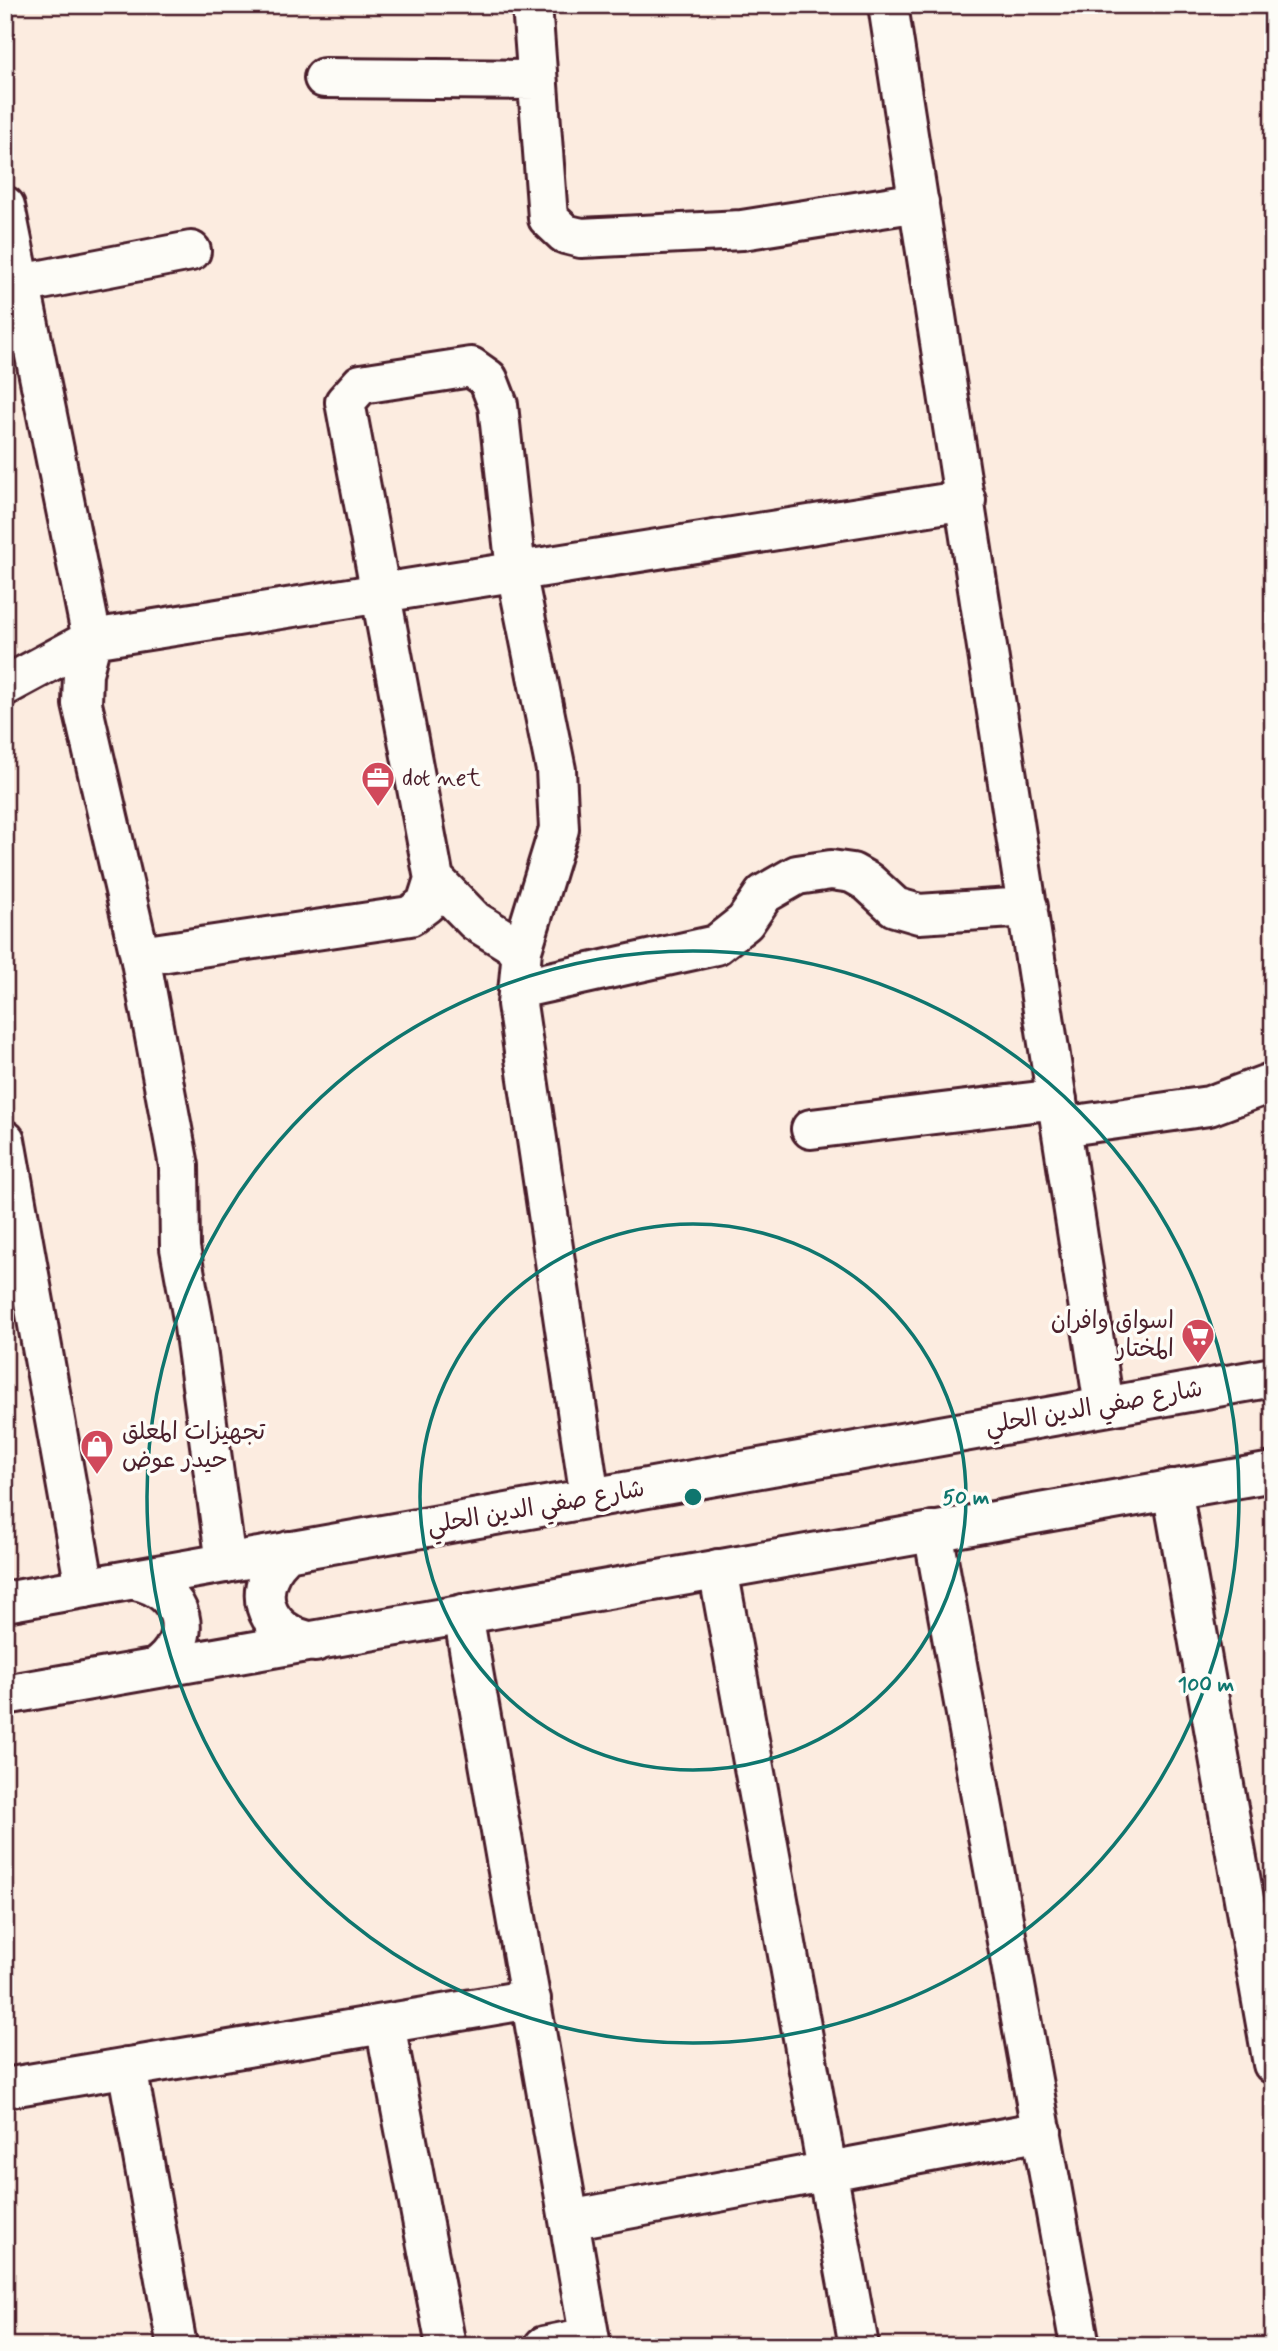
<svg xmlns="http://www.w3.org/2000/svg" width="1278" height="2351" font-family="Mynerve,'Playpen Sans Arabic',sans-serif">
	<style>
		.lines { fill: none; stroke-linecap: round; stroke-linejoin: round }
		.minor-casing { stroke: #4a1f2b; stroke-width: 44 }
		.major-casing { stroke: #4a1f2b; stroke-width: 44 }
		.minor { stroke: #fdfcf7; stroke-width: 38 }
		.major { stroke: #fdfcf7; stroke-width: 38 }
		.ring { fill: none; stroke: #0f766e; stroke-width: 3.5 }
		.labels { text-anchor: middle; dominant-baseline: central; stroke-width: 7; stroke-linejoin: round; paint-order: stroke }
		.poi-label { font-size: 24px; fill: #4a1f2b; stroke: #fdfcf7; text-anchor: start }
		.street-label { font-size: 24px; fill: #4a1f2b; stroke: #fdfcf7 }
		.centre { fill: #0f766e; stroke: #fdfcf7; stroke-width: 3.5 }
		.ring-label { font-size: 21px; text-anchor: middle; font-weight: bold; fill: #0f766e; stroke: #fdfcf7; stroke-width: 7; stroke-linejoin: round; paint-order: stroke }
	</style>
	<rect width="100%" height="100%" fill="#fcece0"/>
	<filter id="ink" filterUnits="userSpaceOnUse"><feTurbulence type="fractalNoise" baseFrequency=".0143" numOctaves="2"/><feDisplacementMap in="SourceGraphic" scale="14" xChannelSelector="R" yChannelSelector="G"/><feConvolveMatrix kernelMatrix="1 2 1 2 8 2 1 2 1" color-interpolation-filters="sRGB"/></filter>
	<g filter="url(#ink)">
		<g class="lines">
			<defs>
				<path id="minor" d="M 532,5 L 548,218 L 565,234 L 581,238 L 742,230 L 919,202
					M 888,5 L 1104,1406
					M 324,78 L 537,80
					M 5,206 L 92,639 L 83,673 L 82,704 L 140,956 L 179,1166 L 180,1248 L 193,1319 L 226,1563
					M 21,284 L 191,251
					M 5,686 L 92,639 L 966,500
					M 434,879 L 475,921 L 522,950
					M 140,956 L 410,916 L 426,904 L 434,879 L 345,402 L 361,384 L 471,367 L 488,379 L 498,405 L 516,571 L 556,770 L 559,829 L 522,950 L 517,1004 L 590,1498
					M 518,989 L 716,945 L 745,922 L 764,894 L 797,875 L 831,870 L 852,873 L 868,882 L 895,907 L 919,914 L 1028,907
					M 1061,1127 L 1209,1106 L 1273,1082
					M 811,1129 L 1057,1099
					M 5,1140 L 85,1588
					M 1172,1489 L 1273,2064
					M 933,1531 L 1080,2346
					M 718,1569 L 859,2346
					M 463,1614 L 591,2346
					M 385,2024 L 446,2346
					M 127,2067 L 177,2346
					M 5,2088 L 531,1999
					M 569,2220 L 1042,2131
					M 544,2346 L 589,2337"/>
				<path id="major" d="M 289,1551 C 247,1585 262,1635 315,1642
					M 135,1580 C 185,1590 197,1639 156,1668
					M 5,1602 L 1273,1377
					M 5,1695 L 1273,1472"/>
			</defs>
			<use href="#minor" class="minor-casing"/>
			<use href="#major" class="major-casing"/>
			<use href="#minor" class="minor"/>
			<use href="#major" class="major"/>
		</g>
	</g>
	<g class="ring">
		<circle cx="693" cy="1497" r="273"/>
		<circle cx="693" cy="1497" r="546"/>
	</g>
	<defs>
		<symbol id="office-pin" viewBox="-11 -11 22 30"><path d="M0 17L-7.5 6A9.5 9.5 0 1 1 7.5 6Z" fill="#d1495b" stroke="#fdfcf7"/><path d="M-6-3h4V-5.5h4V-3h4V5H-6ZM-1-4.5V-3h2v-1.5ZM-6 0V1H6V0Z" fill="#fff"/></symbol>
		<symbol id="supermarket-pin" viewBox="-11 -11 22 30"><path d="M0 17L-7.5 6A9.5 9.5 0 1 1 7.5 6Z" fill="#d1495b" stroke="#fdfcf7"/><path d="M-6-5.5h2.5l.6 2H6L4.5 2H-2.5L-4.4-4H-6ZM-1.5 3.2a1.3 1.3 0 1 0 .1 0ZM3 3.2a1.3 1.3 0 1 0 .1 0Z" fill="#fff"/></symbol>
		<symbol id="shop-pin" viewBox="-11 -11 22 30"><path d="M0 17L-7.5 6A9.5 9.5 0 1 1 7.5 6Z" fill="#d1495b" stroke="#fdfcf7"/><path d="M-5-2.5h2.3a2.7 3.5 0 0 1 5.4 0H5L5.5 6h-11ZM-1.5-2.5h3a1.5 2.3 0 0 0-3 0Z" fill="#fff"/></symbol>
	</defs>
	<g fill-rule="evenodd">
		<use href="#office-pin" x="359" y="759" width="38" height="52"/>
		<use href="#supermarket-pin" x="1179" y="1316" width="38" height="52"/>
		<use href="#shop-pin" x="78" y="1427" width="38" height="52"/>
	</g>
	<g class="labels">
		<g class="poi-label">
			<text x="402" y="778">dot net</text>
			<text x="1174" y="1321" text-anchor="end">اسواق وافران<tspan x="1174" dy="28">المختار</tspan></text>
			<text x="122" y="1432">تجهيزات المعلق<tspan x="122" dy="28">حيدر عوض</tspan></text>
		</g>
		<g class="street-label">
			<text transform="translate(1094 1408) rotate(-10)">شارع صفي الدين الحلي</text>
			<text transform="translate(536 1508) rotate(-10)">شارع صفي الدين الحلي</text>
		</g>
	</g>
	<circle cx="693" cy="1497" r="10" class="centre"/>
	<g class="ring-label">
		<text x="966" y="1504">50 m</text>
		<text x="1206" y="1691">100 m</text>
	</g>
	<rect width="1278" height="2351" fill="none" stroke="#fdfcf7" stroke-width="28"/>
	<rect x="14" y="14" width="1250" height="2323" fill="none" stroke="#4a1f2b" stroke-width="2.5" filter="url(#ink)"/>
</svg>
